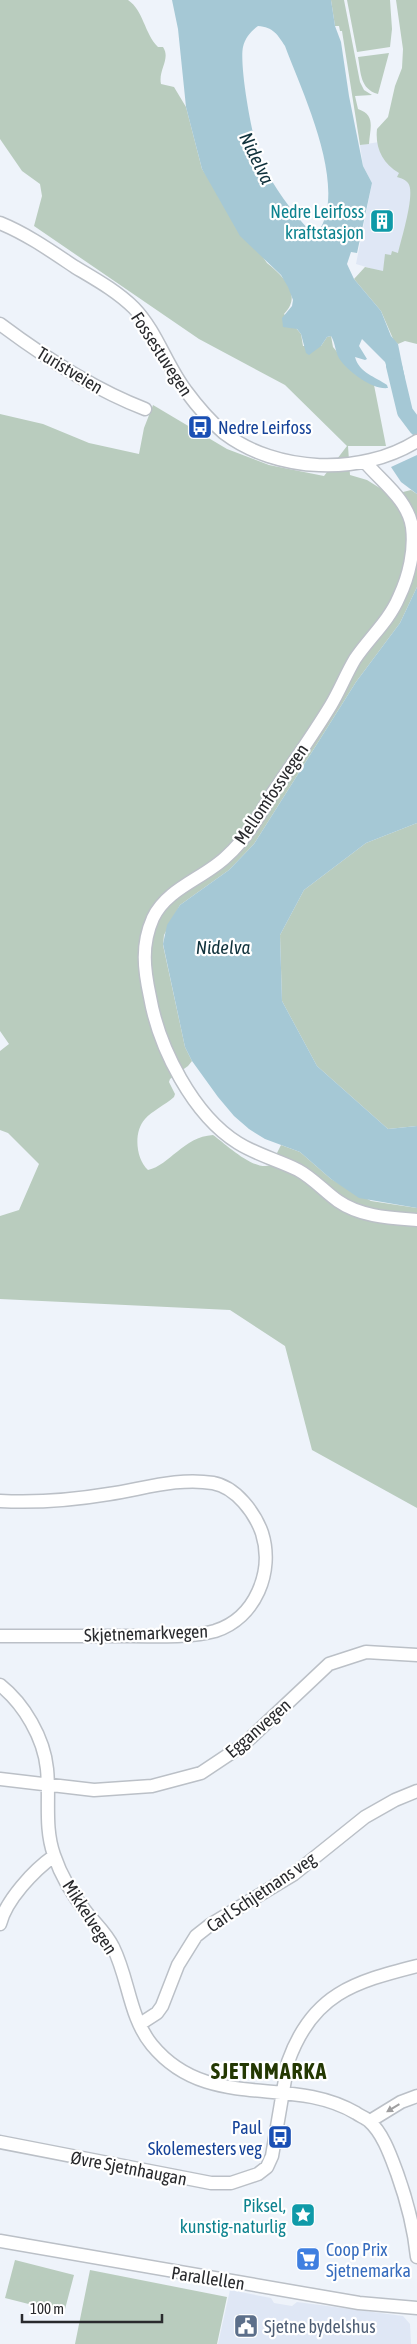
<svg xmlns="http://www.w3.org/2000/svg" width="417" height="2344" font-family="'Asap Condensed',sans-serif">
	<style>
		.built { fill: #dfe7f5 }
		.green { fill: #b9ccbe }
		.water { fill: #a5c8d5; fill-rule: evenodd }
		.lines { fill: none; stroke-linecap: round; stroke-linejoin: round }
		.river { stroke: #a5c8d5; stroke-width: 16 }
		.minor-casing { stroke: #bbc0c7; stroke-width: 15 }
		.minor { stroke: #fff; stroke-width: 12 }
		.oneway { fill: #9f9fa0 }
		.labels { text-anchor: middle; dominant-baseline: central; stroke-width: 4.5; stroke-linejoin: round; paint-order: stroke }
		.culture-label { font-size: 18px; fill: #0d838f; stroke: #fff; text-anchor: end }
		.street-label { font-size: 18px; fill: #292a2d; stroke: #fff }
		.transit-label { font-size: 18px; fill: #164399; stroke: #fff; text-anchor: start }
		.shop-label { font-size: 18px; fill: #366cbe; stroke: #fff; text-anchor: start }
		.service-label { font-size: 18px; fill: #4e5e75; stroke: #fff; text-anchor: start }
		.water-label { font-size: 19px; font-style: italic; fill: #10323c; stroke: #fff }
		.district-label { font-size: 22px; font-weight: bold; letter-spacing: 1px; fill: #243802; stroke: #fff }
	</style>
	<rect width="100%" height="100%" fill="#eef3fa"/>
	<path class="built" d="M 411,137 L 417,306 L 383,272 L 356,264 L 372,183 L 363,166 L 360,145 Z
		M 230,2290 L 271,2298 L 274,2303 L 292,2306 L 297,2302 L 403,2316 L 410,2324 L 411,2344 L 218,2344 Z"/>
	<path class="green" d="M 0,0 L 128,0 C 144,11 144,33 158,47 L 163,47 C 171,59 158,70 161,84 L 174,87 L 186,107 L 202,169 L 267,263 C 283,276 303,295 284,314 L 301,334 L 303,346 L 321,346 L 327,337 L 331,336 L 333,347 L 355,374 L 374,385 L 386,446 L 348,446 L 350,475 L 367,480 L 391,495 L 411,490 L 417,494 L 417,587 L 400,623 L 356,682 L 254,844 L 229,870 L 180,905 L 164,935 L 163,945 L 185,1047 L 192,1061 L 188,1066 L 170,1079 L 169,1082 L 175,1094 L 174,1097 C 165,1105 152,1111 145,1119 C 133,1132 136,1159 148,1170 C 170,1165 183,1137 213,1135 C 226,1144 254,1172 271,1165 L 281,1145 L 300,1152 L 331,1179 L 371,1201 L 417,1208 L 417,1513 L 417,1508 L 312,1450 L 285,1346 L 230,1310 L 0,1299 L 0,1216 L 19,1210 L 39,1164 L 8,1133 L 0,1130 L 0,1051 L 9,1044 L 0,1031 L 0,414 L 43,424 L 89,443 L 139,454 L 144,428 L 153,405 L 227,449 L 269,465 L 324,476 L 347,446 L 285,385 L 199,339 L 34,226 L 42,196 L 40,184 L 22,171 L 0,139 Z
		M 331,0 L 344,0 L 360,82 L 364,90 L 372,95 L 355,96 L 358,109 C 376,115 370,128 369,144 L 360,145 L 342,31 L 340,31 L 339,26 L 335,26 Z
		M 347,0 L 390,0 L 392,29 L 390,47 L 357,52 Z
		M 396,0 L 417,0 L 417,344 L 405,341 L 398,344 L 394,341 L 381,311 L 354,279 L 365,267 L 383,271 L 385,254 L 391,255 L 392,251 L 398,253 C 401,240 416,192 408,183 C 406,180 401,178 397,177 L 399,173 C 382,163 375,147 377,129 L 388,117 L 395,86 L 402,68 L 403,49 Z
		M 389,53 L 378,94 C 360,89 361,73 358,57 Z
		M 417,823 L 417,1126 L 388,1129 L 317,1066 L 282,1001 L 280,935 L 304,890 L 366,843 Z
		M 15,2260 L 74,2275 L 64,2313 L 5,2298 Z
		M 90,2270 L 227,2297 L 217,2344 L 75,2344 Z"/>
	<path class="water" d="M 172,0 L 331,0 L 335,26 L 341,42 L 349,96 L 363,166 L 372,183 L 357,253 L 351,252 L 347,264 L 354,279 L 381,311 L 391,336 L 398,344 L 405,379 L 400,386 L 390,377 L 385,362 L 362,339 L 359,346 L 367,359 L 365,360 L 355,357 C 359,373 376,377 387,385 L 388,388 C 373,390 350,373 341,361 C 335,354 336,344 331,336 L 327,337 L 321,346 L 309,355 L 306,353 L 301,334 L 297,329 L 283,327 L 282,318 L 292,306 L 293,300 L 288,287 L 281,275 L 240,236 L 202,169 L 186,107 L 178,29 ZM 258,26 C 273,27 278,35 285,46 C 302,92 349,188 318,232 L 310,231 C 291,211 274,187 262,163 C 253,145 239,66 243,47 C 245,38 251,31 258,26 Z
		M 417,455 L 417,494 L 401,482 L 391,467 Z
		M 417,587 L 417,823 L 366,843 L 304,890 L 280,935 L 282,1001 L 317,1066 L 388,1129 L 417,1126 L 417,1208 L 359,1198 L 331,1179 L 300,1152 L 265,1139 L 249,1129 L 234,1116 L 218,1097 L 192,1061 L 185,1047 L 163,944 L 167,925 L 180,905 L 229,870 L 254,844 L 356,682 L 400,623 Z"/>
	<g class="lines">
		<path class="river" d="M 394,366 L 405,412 L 417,428"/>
		<defs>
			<path id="minor" d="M 0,223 C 27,234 51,251 75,267 C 95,279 117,291 134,308 C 157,332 166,365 186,391 C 197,406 210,421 224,433 C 277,473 361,476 417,441
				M 0,324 C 44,357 93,389 145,409
				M 365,462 C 382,482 408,500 412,527 C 415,550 409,576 399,597 C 389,621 369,638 355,659 C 346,674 340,690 331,705 C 313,735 292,764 272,794 C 259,816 246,839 227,856 C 205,878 167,888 153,918 C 141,945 144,969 150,997 C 159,1048 193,1115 238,1143 C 257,1155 278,1160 298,1170 C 313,1178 325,1192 338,1201 C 361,1217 391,1218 417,1220
				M 0,1501 C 37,1503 73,1500 109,1494 C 143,1489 178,1477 213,1483 C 236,1487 255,1513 262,1533 C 274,1571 256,1618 215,1631 C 189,1638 159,1636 132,1636 C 88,1636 44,1636 0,1636
				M 0,1685 C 24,1704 44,1738 47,1769 C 50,1798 44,1827 54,1855 C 61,1876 73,1896 87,1913 C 96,1924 107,1934 113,1947 C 129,1979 129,2017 152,2045 C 208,2113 290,2074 356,2113 C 360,2116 366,2118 369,2121 C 383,2133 391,2157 397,2173 C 407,2201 414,2227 417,2257
				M 0,1779 L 94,1790 L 152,1786 L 201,1773 L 243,1745 L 329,1664 L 366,1652 L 417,1655
				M 0,1924 C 6,1900 34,1870 54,1856
				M 140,2024 L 157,2013 L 162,2006 L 178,1965 L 196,1936 L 210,1925 L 294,1874 L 365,1817 L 395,1800 L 417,1791
				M 370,2121 L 401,2102 L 417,2096
				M 0,2142 L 211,2183 L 231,2183 L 258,2174 L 267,2167 L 272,2156 L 288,2062 C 312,1994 354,1982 417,1966
				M 0,2241 L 359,2303 L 417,2308"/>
		</defs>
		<use href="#minor" class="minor-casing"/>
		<use href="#minor" class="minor"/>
	</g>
	<defs><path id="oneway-solid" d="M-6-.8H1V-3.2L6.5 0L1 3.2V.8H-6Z" transform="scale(1.25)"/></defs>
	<use class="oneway" href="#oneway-solid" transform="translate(393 2108) rotate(149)"/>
	<defs>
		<symbol id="building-square" viewBox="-11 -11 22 22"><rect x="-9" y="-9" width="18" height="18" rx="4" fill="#0f9aa8" stroke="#fff"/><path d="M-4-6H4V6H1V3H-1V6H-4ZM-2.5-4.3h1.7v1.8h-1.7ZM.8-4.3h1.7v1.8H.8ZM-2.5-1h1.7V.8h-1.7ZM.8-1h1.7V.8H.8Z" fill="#fff"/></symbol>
		<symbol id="bus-square" viewBox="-11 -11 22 22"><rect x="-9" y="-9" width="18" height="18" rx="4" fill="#1a4fb4" stroke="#fff"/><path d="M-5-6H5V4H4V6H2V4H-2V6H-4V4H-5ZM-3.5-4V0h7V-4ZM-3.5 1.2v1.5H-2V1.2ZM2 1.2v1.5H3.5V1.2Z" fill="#fff"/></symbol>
		<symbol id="sight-square" viewBox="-11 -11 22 22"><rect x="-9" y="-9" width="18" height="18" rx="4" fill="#0f9aa8" stroke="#fff"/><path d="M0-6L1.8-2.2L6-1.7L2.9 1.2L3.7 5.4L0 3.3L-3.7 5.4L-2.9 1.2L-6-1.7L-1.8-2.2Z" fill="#fff"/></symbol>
		<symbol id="supermarket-square" viewBox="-11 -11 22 22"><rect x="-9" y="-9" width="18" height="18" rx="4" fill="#3f7fe0" stroke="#fff"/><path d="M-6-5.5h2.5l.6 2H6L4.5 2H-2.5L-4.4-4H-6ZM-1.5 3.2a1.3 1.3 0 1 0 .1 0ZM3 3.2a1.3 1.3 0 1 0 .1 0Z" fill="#fff"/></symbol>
		<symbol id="civic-square" viewBox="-11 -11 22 22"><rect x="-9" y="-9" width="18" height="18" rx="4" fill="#5c6f8a" stroke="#fff"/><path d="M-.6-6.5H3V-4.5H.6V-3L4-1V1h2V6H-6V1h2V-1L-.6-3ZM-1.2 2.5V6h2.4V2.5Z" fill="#fff"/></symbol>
	</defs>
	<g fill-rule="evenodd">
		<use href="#building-square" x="368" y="207" width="28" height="28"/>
		<use href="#bus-square" x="186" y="413" width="28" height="28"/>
		<use href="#bus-square" x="266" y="2123" width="28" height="28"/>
		<use href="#sight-square" x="289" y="2201" width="28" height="28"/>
		<use href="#supermarket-square" x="294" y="2245" width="28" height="28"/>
		<use href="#civic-square" x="232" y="2312" width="28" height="28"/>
	</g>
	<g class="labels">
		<g class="culture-label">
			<text x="364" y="211">Nedre Leirfoss<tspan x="364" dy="21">kraftstasjon</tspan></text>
			<text x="286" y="2205">Piksel,<tspan x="286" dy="21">kunstig-naturlig</tspan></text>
		</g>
		<g class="street-label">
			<text transform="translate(162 354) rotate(57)">Fossestuvegen</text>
			<text transform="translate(70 370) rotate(31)">Turistveien</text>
			<text transform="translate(271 794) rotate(-56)">Mellomfossvegen</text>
			<text transform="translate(146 1633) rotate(-2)">Skjetnemarkvegen</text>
			<text transform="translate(258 1728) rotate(-41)">Egganvegen</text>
			<text transform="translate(261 1892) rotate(-34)">Carl Schjetnans veg</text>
			<text transform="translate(90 1917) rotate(57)">Mikkelvegen</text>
			<text transform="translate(129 2168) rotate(11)">Øvre Sjetnhaugan</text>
			<text transform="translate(208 2278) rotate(9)">Parallellen</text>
		</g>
		<g class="transit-label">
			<text x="218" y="427">Nedre Leirfoss</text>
			<text x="262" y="2127" text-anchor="end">Paul<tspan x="262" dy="21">Skolemesters veg</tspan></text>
		</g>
		<g class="shop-label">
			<text x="326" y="2249">Coop Prix<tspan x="326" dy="21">Sjetnemarka</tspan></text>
		</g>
		<g class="service-label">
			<text x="264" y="2326">Sjetne bydelshus</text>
		</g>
		<g class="water-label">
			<text transform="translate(257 158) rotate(64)">Nidelva</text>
			<text x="223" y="947">Nidelva</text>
		</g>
		<g class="district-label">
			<text x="269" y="2071">SJETNMARKA</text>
		</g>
	</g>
	<path d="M22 2314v8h140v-8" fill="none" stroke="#292a2d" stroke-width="2.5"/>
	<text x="30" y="2314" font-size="15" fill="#292a2d" stroke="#ffffff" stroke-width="4" paint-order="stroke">100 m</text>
</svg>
